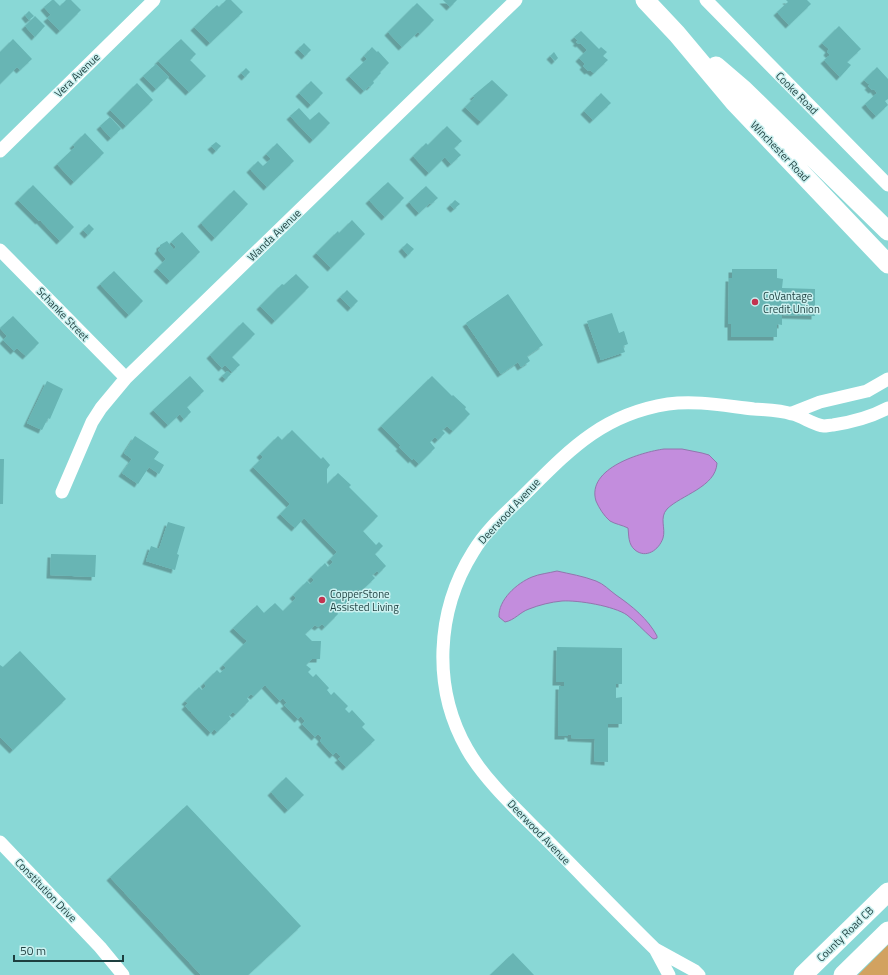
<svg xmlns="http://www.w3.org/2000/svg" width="888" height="975" font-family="'Titillium Web',sans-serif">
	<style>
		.green { fill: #d2a260 }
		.water { fill: #c38ddd; stroke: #9276ae }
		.building { fill: #67b5b4; filter: url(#shadow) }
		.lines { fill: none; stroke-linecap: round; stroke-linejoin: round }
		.minor { stroke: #fff; stroke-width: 13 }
		.secondary { stroke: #fff; stroke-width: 19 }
		.poi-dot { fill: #c33350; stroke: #cbf1f0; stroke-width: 1.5 }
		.labels { text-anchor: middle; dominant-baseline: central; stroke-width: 3; stroke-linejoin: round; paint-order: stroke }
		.street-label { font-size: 11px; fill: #1e3f3f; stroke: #cbf1f0 }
		.poi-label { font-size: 11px; fill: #1e3f3f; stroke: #cbf1f0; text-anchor: start }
	</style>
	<defs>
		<filter id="shadow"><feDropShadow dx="-3.5" dy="3.5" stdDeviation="0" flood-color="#0004"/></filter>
	</defs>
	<rect width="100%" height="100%" fill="#89d8d6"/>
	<path class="green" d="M 888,945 L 888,975 L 858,975 Z"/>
	<path class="water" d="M 664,449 L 682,449 L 702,453 L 709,455 L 717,463 C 716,487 681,495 667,509 C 659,518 666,528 663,538 C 659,550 646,559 635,550 C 628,544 629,536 628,528 C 622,525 615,524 610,521 C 604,516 599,508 596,501 C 586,468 642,452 664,449 Z
		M 557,571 C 570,574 583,576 596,581 C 604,584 609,590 616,595 C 632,606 648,619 657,636 L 657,638 L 654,639 L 652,638 C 643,630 636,622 627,615 C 614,606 578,600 562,601 C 551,602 539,605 529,609 C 520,612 515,620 505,622 L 499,617 C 498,600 517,583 532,577 C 539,574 549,573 557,571 Z"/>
	<path class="building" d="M 52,0 L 54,0 L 60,6 L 66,0 L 71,0 L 81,10 L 60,31 L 47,18 L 51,15 L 44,7 Z
		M 226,0 L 231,0 L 243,12 L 210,43 L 194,27 L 217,5 L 219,7 Z
		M 443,0 L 457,0 L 450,7 Z
		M 786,0 L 807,0 L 811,4 L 789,25 L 777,12 L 788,2 Z
		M 417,3 L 434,20 L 420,34 L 418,32 L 402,47 L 388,32 Z
		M 29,11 L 34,16 L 29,20 L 25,15 Z
		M 35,16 L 45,26 L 35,37 L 25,26 Z
		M 839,26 L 861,49 L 847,62 L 851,65 L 840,77 L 824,60 L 830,55 L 827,52 L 829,49 L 822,43 Z
		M 581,31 L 599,49 L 601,47 L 607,52 L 603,56 L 608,60 L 594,73 L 590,70 L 588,71 L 583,66 L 585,64 L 579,58 L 587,50 L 580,43 L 579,44 L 576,42 L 578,41 L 574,37 Z
		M 13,39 L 32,59 L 20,70 L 17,67 L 0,84 L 0,52 Z
		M 181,39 L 196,54 L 190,60 L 206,76 L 189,92 L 158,61 Z
		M 304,43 L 311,50 L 305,56 L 298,49 Z
		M 372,47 L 377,52 L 378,51 L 389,63 L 380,72 L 381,73 L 373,81 L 374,83 L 370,87 L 369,86 L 364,91 L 349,76 L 367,59 L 364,56 Z
		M 554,52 L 558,58 L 555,61 L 550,56 Z
		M 156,64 L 169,77 L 156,89 L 143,76 Z
		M 877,67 L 888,79 L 888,99 L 885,101 L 888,105 L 876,116 L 865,104 L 877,93 L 874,89 L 872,90 L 868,86 L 870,85 L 864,80 Z
		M 246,68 L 250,72 L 245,77 L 241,73 Z
		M 492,80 L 508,95 L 481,122 L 465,107 L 475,97 L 473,96 Z
		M 311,81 L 323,93 L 311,105 L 299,93 Z
		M 137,83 L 153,100 L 126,126 L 110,110 Z
		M 601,93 L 611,103 L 593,120 L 584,111 Z
		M 299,108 L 310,120 L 319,112 L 330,123 L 313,140 L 290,116 Z
		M 110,117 L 121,129 L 111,138 L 100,126 Z
		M 447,126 L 462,141 L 454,148 L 461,155 L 451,164 L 445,157 L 429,173 L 413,156 L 426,143 L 428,145 Z
		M 85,133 L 104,153 L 74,182 L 57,164 L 75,147 L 73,145 Z
		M 216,142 L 221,146 L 216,151 L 211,146 Z
		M 277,143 L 294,161 L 267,187 L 250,169 L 258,161 L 263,166 L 271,159 L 266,154 Z
		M 388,182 L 404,198 L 385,217 L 369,200 Z
		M 33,185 L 74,227 L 60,241 L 40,220 L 39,221 L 18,200 Z
		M 426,186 L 438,198 L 431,204 L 430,203 L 419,213 L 409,202 Z
		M 234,190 L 248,204 L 215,238 L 201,223 Z
		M 455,200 L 460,204 L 454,209 L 450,205 Z
		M 352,220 L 365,234 L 331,268 L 316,253 L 338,231 L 339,233 Z
		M 89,224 L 94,229 L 88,235 L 83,230 Z
		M 182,232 L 200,252 L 170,281 L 157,268 L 166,259 L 158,250 L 160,248 L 160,245 L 167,241 L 174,250 L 176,247 L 171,242 Z
		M 407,243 L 414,249 L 408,255 L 402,248 Z
		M 732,269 L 777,269 L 777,278 L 783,279 L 782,288 L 815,289 L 815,316 L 782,315 L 782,325 L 777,324 L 777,337 L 731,337 L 731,324 L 728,324 L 729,278 L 732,278 Z
		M 114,271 L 143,301 L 129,315 L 100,284 Z
		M 296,274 L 309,287 L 275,321 L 260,306 L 282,284 L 284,285 Z
		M 347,290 L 358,301 L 351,308 L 340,297 Z
		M 508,294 L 543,345 L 527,356 L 530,361 L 521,367 L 518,362 L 501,374 L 466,323 Z
		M 612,313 L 619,333 L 624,331 L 628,344 L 623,346 L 625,352 L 601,360 L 587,321 Z
		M 13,316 L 39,343 L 26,356 L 17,348 L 14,351 L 3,340 L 7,336 L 0,328 Z
		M 243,322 L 255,334 L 232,357 L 240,365 L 232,372 L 225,365 L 222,368 L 210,355 Z
		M 227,371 L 231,374 L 226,379 L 222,376 Z
		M 190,376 L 204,391 L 187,407 L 191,412 L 184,419 L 180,414 L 168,425 L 153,410 Z
		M 432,376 L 452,396 L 453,395 L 466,407 L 465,409 L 470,414 L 453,431 L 447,426 L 442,430 L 445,433 L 438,440 L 435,437 L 430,442 L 435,448 L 419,464 L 413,458 L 412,460 L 399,447 L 401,446 L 381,426 Z
		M 47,381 L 63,389 L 50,419 L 48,418 L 42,430 L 27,423 Z
		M 292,430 L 321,459 L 323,457 L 330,465 L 327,469 L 327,484 L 338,473 L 351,485 L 349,487 L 378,516 L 363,531 L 376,545 L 379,542 L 383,546 L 375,554 L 386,566 L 379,573 L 377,571 L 372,575 L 375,578 L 361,591 L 358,589 L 354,593 L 356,595 L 343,609 L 341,606 L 336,611 L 338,614 L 325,627 L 322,624 L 318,627 L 315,625 L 305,634 L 312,641 L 321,641 L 320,659 L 312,659 L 306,665 L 311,669 L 308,672 L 313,677 L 316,674 L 329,688 L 327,690 L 331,695 L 334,692 L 348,706 L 345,709 L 349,713 L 352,710 L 365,724 L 362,727 L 375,740 L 346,767 L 338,759 L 341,757 L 336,752 L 333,755 L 320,741 L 322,738 L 318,734 L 315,737 L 302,724 L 305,721 L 301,716 L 298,719 L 284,705 L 287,703 L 283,698 L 280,701 L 265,685 L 254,696 L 251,694 L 247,698 L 249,701 L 236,714 L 233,712 L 229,716 L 231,719 L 217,732 L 214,729 L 211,733 L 185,706 L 188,703 L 185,701 L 199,687 L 202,690 L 206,686 L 204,683 L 217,670 L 220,673 L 226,668 L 223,665 L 247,641 L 233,628 L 257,605 L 264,613 L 275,603 L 283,611 L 296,598 L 293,595 L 307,581 L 310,584 L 314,580 L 311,577 L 325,563 L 328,567 L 333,562 L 330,559 L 337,552 L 304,518 L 295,528 L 280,514 L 290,504 L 253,467 L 263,457 L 260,454 L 278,436 L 282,440 Z
		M 135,436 L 159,452 L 154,459 L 164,465 L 159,474 L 149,467 L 138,484 L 122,473 L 132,459 L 124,453 Z
		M 0,459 L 4,459 L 3,504 L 0,504 Z
		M 168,522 L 185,527 L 177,554 L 179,555 L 175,570 L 146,561 L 151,546 L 159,549 Z
		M 51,554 L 96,555 L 95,577 L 50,575 Z
		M 557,647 L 622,648 L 622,684 L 616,684 L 616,698 L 622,697 L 622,724 L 608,724 L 608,762 L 594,761 L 595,739 L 571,738 L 571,735 L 568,734 L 568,736 L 558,736 L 559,686 L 564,686 L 564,682 L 556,682 Z
		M 20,651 L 66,699 L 13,750 L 0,737 L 0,665 L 3,667 Z
		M 286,777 L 304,795 L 288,810 L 271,792 Z
		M 187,805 L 301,926 L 248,975 L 201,975 L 110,877 Z
		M 513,953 L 534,975 L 490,975 Z"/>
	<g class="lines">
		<path class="minor" d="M 706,0 L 888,185
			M 0,151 L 154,0
			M 0,250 L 126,378
			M 792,413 L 820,402 L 867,391 L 888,379
			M 62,492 L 92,422 L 101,408 L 126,378 L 516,0
			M 0,842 L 100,947 L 123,975
			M 655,949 L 695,971 L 699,975
			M 669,975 L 655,949 C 616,911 578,871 540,833 C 516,809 483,778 467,749 C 432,688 436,611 473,552 C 485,532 501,517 517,502 C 565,455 598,415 668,404 C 696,400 726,406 754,409 C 766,410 780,410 792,414 C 802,416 814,425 824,426 C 827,426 830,425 833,425 C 853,422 871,417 888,408"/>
		<path class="secondary" d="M 645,0 L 677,34 L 734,102 L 888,264
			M 716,66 L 744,90 L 888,231
			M 803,975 L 888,892
			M 843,975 L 888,931"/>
	</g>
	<g class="poi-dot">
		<circle cx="755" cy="302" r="4"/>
		<circle cx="322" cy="600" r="4"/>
	</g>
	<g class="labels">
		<g class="street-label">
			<text transform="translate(77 75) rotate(-44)">Vera Avenue</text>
			<text transform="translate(797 93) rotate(45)">Cooke Road</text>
			<text transform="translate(780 151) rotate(46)">Winchester Road</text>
			<text transform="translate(274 235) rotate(-44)">Wanda Avenue</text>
			<text transform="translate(63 314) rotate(46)">Schanke Street</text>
			<text transform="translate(509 511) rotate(-47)">Deerwood Avenue</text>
			<text transform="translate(539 832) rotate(46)">Deerwood Avenue</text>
			<text transform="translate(46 890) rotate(46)">Constitution Drive</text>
			<text transform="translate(845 934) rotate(-44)">County Road CB</text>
		</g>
		<g class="poi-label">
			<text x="763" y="296">CoVantage<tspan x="763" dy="13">Credit Union</tspan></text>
			<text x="330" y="594">CopperStone<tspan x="330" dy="13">Assisted Living</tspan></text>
		</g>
	</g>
	<path d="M14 955v6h109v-6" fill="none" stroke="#1e3f3f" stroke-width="2"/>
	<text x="20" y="955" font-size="12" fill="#1e3f3f" stroke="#cbf1f0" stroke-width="3" paint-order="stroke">50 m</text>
</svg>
